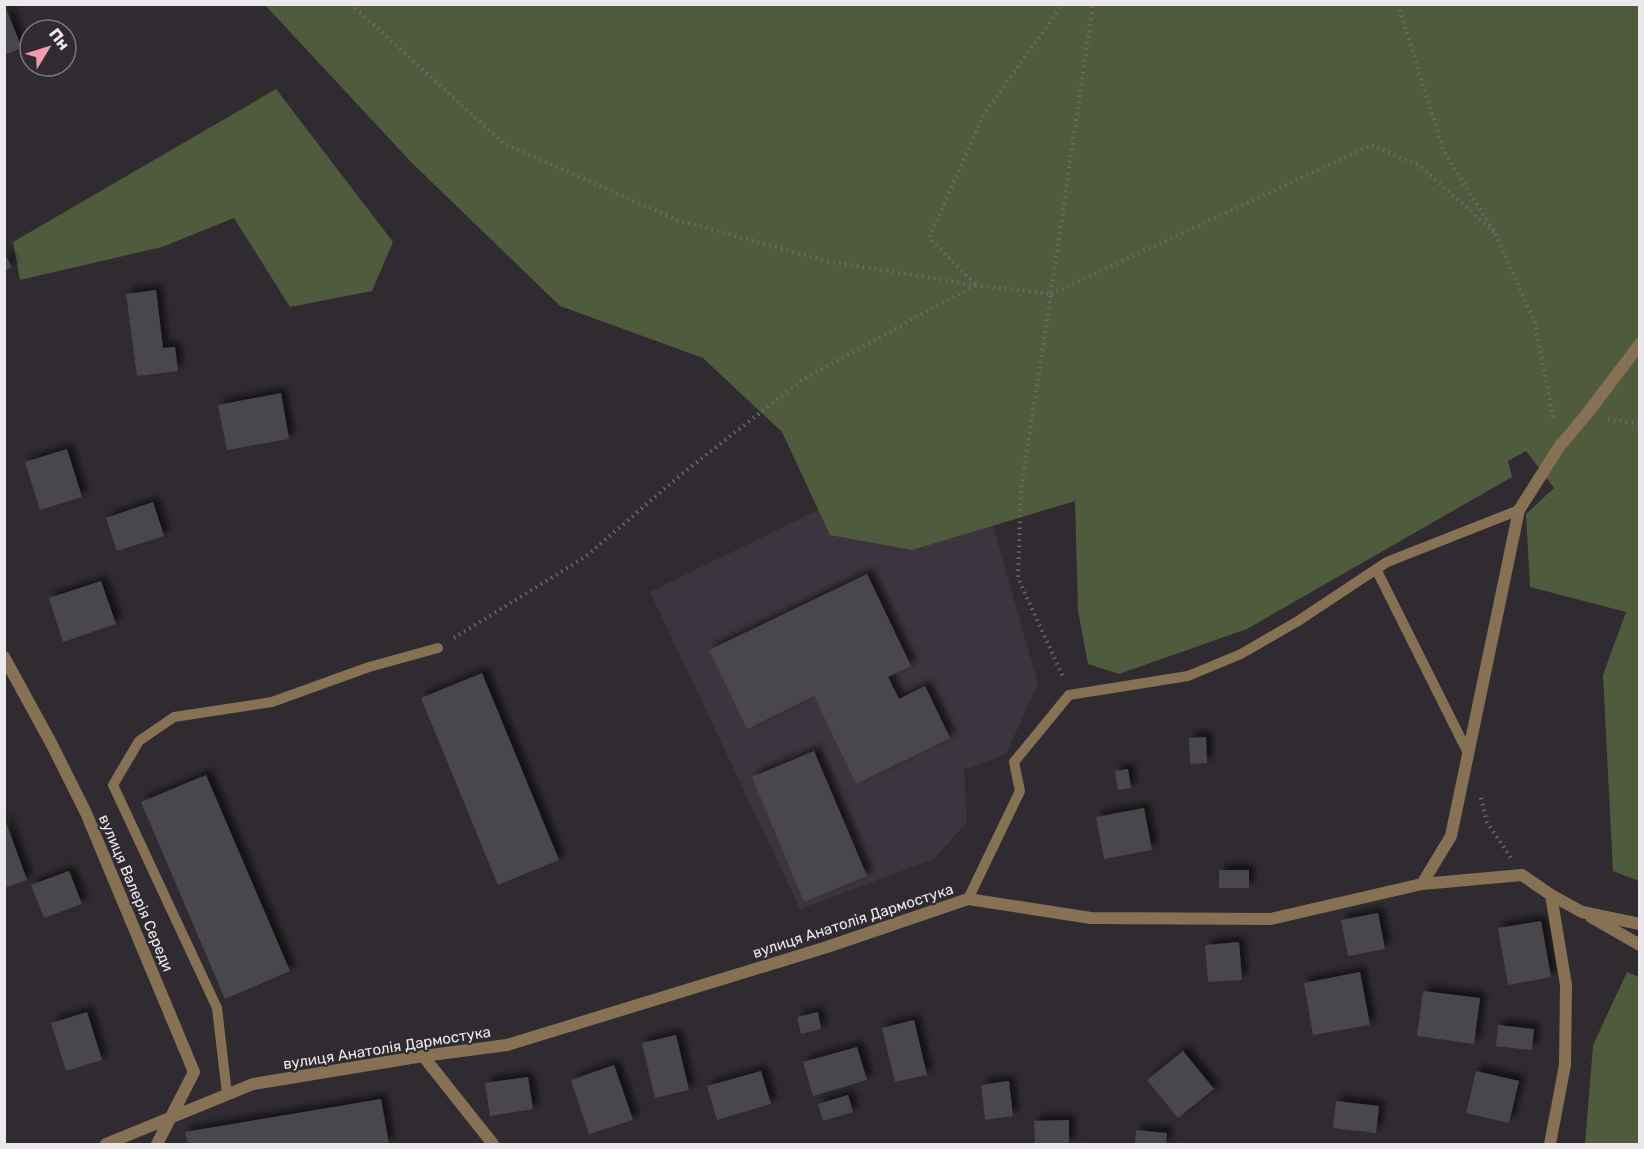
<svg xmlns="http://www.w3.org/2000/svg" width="1644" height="1149" font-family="Rubik,sans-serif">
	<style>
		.built { fill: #3c343e }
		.green { fill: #505a3d }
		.building { fill: #49464b; filter: url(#shadow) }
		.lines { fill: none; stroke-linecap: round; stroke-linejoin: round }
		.path { stroke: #6d696e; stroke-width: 4; stroke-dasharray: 1.5 4.5; stroke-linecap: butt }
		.service { stroke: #877154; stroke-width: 10 }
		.minor { stroke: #877154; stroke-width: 12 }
		.labels { text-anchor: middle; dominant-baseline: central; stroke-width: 4.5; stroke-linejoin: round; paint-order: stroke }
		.street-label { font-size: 15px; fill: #ece9ed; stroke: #2f2b30 }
	</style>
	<defs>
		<filter id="shadow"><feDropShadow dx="5.5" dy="-5.5" stdDeviation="3" flood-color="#0009"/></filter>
	</defs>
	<rect width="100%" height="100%" fill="#2f2b30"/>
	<path class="built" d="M 824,507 L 990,515 L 1038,684 L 1006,754 L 964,770 L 967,822 L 934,859 L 800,909 L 650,592 Z"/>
	<path class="green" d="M 265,5 L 1639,5 L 1639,881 L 1613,871 L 1603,675 L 1626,612 L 1530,587 L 1526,514 L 1554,488 L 1526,451 L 1508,461 L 1512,477 L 1247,629 L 1119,674 L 1088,664 L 1078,611 L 1075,501 L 912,550 L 830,535 L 782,432 L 703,358 L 560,306 L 411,162 Z
		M 276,89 L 393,242 L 372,291 L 290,307 L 234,218 L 162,247 L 20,280 L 13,242 Z
		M 1627,972 L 1639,977 L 1639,1144 L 1585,1144 L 1593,1045 Z"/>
	<path class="building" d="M 4,4 L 22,48 L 4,55 Z
		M 4,253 L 12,267 L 4,271 Z
		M 156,290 L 163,348 L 175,347 L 178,371 L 137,376 L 126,294 Z
		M 281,393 L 289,439 L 227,450 L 218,405 Z
		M 67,449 L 82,497 L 40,510 L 25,462 Z
		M 153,502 L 164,536 L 117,551 L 106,518 Z
		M 867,574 L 911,666 L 888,677 L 899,699 L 925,686 L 950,738 L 856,784 L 814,696 L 747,729 L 709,650 Z
		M 101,581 L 116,624 L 63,642 L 49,598 Z
		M 482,673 L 559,860 L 498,885 L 421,698 Z
		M 1206,737 L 1207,763 L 1190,764 L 1189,738 Z
		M 814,751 L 867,876 L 804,902 L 752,777 Z
		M 1128,769 L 1131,788 L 1118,790 L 1115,771 Z
		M 206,775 L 290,971 L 225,999 L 141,802 Z
		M 1144,808 L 1152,850 L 1104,859 L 1096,817 Z
		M 4,817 L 27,880 L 4,888 Z
		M 1219,870 L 1249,870 L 1249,888 L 1219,888 Z
		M 69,871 L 82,904 L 44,918 L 31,885 Z
		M 1378,913 L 1385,949 L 1348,956 L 1341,920 Z
		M 1541,921 L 1551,977 L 1508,985 L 1498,928 Z
		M 1239,942 L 1242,980 L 1208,982 L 1205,945 Z
		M 1360,972 L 1370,1025 L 1313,1035 L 1304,983 Z
		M 1423,991 L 1480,998 L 1474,1044 L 1417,1036 Z
		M 87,1012 L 102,1060 L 66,1071 L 51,1023 Z
		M 818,1012 L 821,1029 L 801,1034 L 797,1017 Z
		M 914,1020 L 927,1075 L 895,1082 L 882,1028 Z
		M 1498,1025 L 1534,1029 L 1532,1050 L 1496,1046 Z
		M 676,1035 L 689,1090 L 655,1098 L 642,1043 Z
		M 857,1047 L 867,1080 L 813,1096 L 803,1062 Z
		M 1183,1051 L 1214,1089 L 1178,1118 L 1147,1080 Z
		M 614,1065 L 633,1120 L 589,1134 L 571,1080 Z
		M 761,1071 L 771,1104 L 717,1120 L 707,1086 Z
		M 1476,1071 L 1519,1081 L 1509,1123 L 1466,1113 Z
		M 528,1077 L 533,1109 L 490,1116 L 485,1083 Z
		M 1009,1081 L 1013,1116 L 985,1120 L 981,1085 Z
		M 848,1095 L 853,1112 L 823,1121 L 818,1104 Z
		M 381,1099 L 389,1144 L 188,1144 L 185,1132 Z
		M 1336,1101 L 1379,1106 L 1376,1133 L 1333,1128 Z
		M 1069,1120 L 1069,1144 L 1035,1144 L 1034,1121 Z
		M 1136,1130 L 1167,1133 L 1166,1144 L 1135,1144 Z"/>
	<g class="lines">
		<path class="path" d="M 351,4 L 503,143 L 677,220 L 826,261 L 975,285 L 1051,294 L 1021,490 L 1018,578 L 1064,679
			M 1398,4 L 1444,152 L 1495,233 L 1535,323 L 1554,422
			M 975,284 L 929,238 L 984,114 L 1063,4
			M 1051,293 L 1093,4
			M 1051,294 L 1372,145 L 1420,166 L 1495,233
			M 1608,419 L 1640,424
			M 454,638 L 585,557 L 683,473 L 802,380 L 975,285
			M 1481,798 L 1487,822 L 1511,858"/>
		<path class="service" d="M 1376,569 L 1467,751
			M 968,899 L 1020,791 L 1014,762 L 1069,695 L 1188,676 L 1241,654 L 1298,621 L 1387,562 L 1519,510
			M 227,1094 L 217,1008 L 113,785 L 139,741 L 174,717 L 272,702 L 369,667 L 438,648"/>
		<path class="minor" d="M 4,657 L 51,743 L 86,813 L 194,1072 L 157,1144
			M 1422,884 L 1451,836 L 1519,510 L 1559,447 L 1586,415 L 1640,344
			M 1591,917 L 1640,945
			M 423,1056 L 493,1144
			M 106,1144 L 253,1084 L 423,1056 L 507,1045 L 827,947 L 968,899 L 1091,918 L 1271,919 L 1422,884 L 1522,875 L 1551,895 L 1582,912 L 1640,924
			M 1550,1144 L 1565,1065 L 1566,985 L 1551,895"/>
	</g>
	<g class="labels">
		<g class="street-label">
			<text transform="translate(136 893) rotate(67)">вулиця Валерія Середи</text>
			<text transform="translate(853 921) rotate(-18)">вулиця Анатолія Дармостука</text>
			<text transform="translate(387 1048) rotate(-9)">вулиця Анатолія Дармостука</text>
		</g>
	</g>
	<rect width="1644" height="1149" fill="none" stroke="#ece9ed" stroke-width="12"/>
	<g transform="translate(48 48) rotate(52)"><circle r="28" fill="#2f2b30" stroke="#7b777c" stroke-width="1.5"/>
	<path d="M0-4.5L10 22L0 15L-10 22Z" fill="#f29aae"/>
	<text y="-9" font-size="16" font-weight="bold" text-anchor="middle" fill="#ece9ed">Пн</text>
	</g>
</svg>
